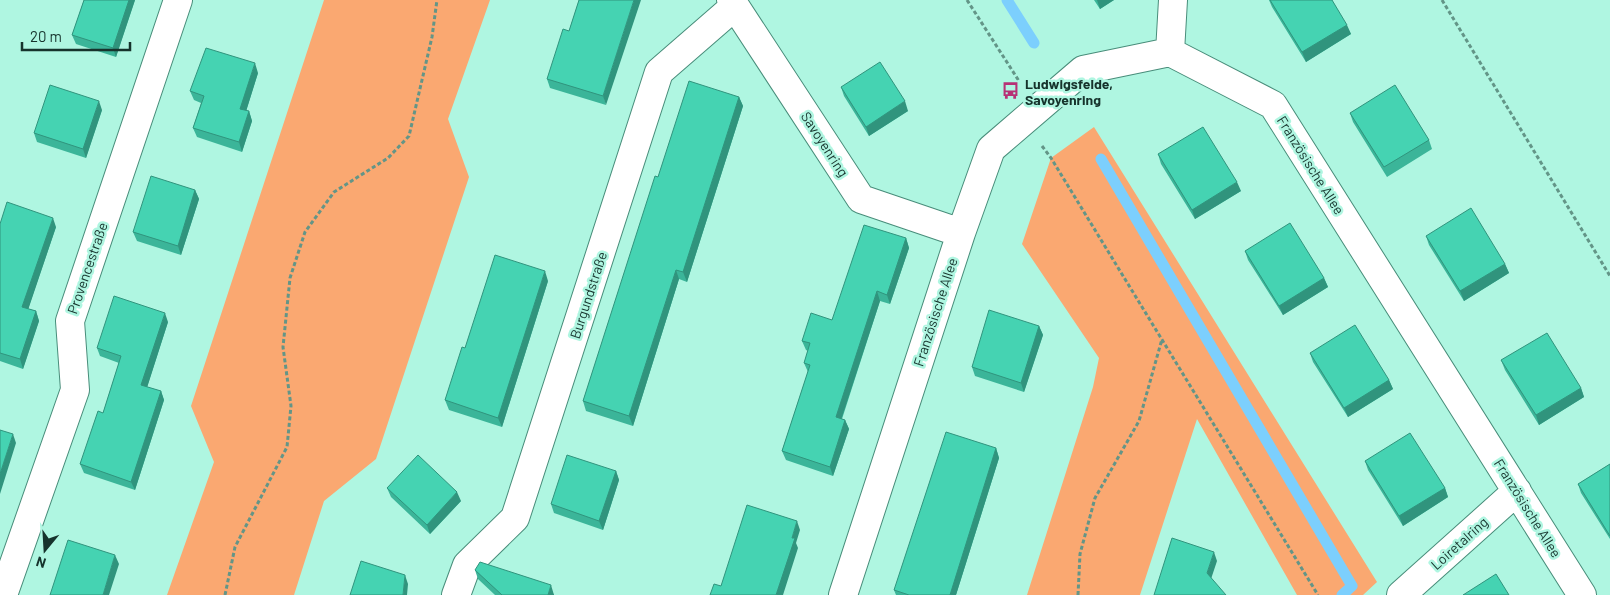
<svg xmlns="http://www.w3.org/2000/svg" width="1610" height="595" font-family="Barlow,sans-serif">
	<style>
		.green { fill: #faa871 }
		.lines { fill: none; stroke-linecap: round; stroke-linejoin: round }
		.stream { stroke: #7ccffd; stroke-width: 11 }
		.minor-casing { stroke: #488d7a; stroke-width: 30 }
		.path { stroke: #639587; stroke-width: 3; stroke-dasharray: 4 2.5; stroke-linecap: butt }
		.minor { stroke: #fff; stroke-width: 28 }
		.wall { fill: #3bb599 }
		.shaded-wall { fill: #30947d }
		.building { fill: #45d3b2; stroke: #30947d }
		.labels { text-anchor: middle; dominant-baseline: central; stroke-width: 5; stroke-linejoin: round; paint-order: stroke }
		.poi-label { font-size: 14px; font-weight: bold; fill: #16332c; stroke: #aff6e1; text-anchor: start }
		.street-label { font-size: 14px; fill: #16332c; stroke: #aff6e1 }
	</style>
	<rect width="100%" height="100%" fill="#aff6e1"/>
	<path class="green" d="M 324,0 L 490,0 L 448,119 L 469,177 L 376,459 L 324,501 L 294,595 L 167,595 L 214,462 L 191,406 Z
		M 1094,127 L 1377,582 L 1363,595 L 1297,595 L 1197,419 L 1140,595 L 1027,595 L 1093,387 L 1099,358 L 1022,244 L 1051,158 Z"/>
	<g class="lines">
		<path class="stream" d="M 1007,0 L 1034,43
			M 1101,159 L 1352,586 L 1342,595"/>
		<defs>
			<path id="minor" d="M 731,0 L 861,199 L 961,233
				M 1170,52 L 1173,0
				M 3,595 L 75,390 L 70,321 L 178,0
				M 456,595 L 467,565 L 515,518 L 659,72 L 735,6
				M 843,595 L 961,233 L 991,149 L 1083,70 L 1170,52 L 1273,105 L 1582,595
				M 1401,595 L 1517,491"/>
		</defs>
		<use href="#minor" class="minor-casing"/>
		<path class="path" d="M 967,0 L 1019,81
			M 1442,0 L 1610,276
			M 1042,146 L 1051,158 L 1318,595
			M 225,595 L 235,547 L 287,447 L 291,406 L 283,347 L 290,278 L 305,232 L 334,192 L 388,158 L 409,136 L 432,37 L 437,0
			M 1078,595 L 1080,554 L 1095,498 L 1139,421 L 1162,339"/>
		<use href="#minor" class="minor"/>
	</g>
	<path class="wall" d="M 84,0 L 135,0 L 116,57 L 76,44 L 72,35 Z
		M 579,0 L 606,105 L 550,88 L 547,79 L 569,31 Z
		M 1094,0 L 1114,0 L 1100,9 Z
		M 1269,0 L 1332,0 L 1351,34 L 1306,62 L 1272,7 Z
		M 258,73 L 246,111 L 249,111 L 252,121 L 242,152 L 197,137 L 193,128 L 201,103 L 194,100 L 190,91 Z
		M 841,87 L 908,111 L 869,136 L 844,96 Z
		M 739,97 L 743,106 L 687,282 L 679,279 L 633,426 L 586,411 L 583,401 L 658,177 Z
		M 102,110 L 86,158 L 37,142 L 34,133 Z
		M 1350,113 L 1429,140 L 1432,149 L 1387,177 L 1353,122 Z
		M 1158,154 L 1241,191 L 1195,219 L 1161,164 Z
		M 195,190 L 199,199 L 181,255 L 137,241 L 133,232 Z
		M 0,224 L 56,227 L 28,309 L 36,311 L 39,321 L 23,369 L 0,361 Z
		M 1426,236 L 1505,264 L 1509,273 L 1464,301 L 1429,245 Z
		M 906,238 L 909,248 L 890,304 L 880,301 L 842,419 L 845,420 L 849,429 L 833,476 L 786,460 L 782,451 L 808,372 L 804,363 L 808,351 L 806,350 L 802,341 L 832,320 Z
		M 1245,251 L 1324,278 L 1328,287 L 1283,315 L 1248,260 Z
		M 548,281 L 502,427 L 449,410 L 445,400 L 465,348 Z
		M 168,322 L 147,387 L 161,391 L 164,400 L 135,490 L 84,473 L 80,464 L 103,413 L 119,363 L 100,356 L 97,348 Z
		M 1039,326 L 1043,335 L 1024,392 L 975,376 L 972,367 Z
		M 1310,353 L 1389,380 L 1393,389 L 1348,417 L 1313,362 Z
		M 1501,360 L 1581,388 L 1584,397 L 1539,425 L 1505,370 Z
		M 996,448 L 999,458 L 956,595 L 896,595 L 894,590 Z
		M 1365,461 L 1445,488 L 1448,497 L 1403,526 L 1368,470 Z
		M 1610,464 L 1610,539 L 1581,493 L 1578,484 Z
		M 616,471 L 619,480 L 603,530 L 554,513 L 551,504 Z
		M 387,488 L 461,501 L 430,534 L 391,497 Z
		M 475,570 L 554,594 L 554,595 L 495,595 L 478,579 Z"/>
	<path class="shaded-wall" d="M 129,0 L 135,0 L 116,57 L 113,48 Z
		M 634,0 L 641,0 L 606,105 L 603,96 Z
		M 1097,0 L 1114,0 L 1100,9 Z
		M 1347,25 L 1351,34 L 1306,62 L 1302,52 Z
		M 255,63 L 258,73 L 244,118 L 240,109 Z
		M 739,97 L 743,106 L 687,282 L 683,272 Z
		M 99,101 L 102,110 L 86,158 L 83,149 Z
		M 905,101 L 908,111 L 869,136 L 866,127 Z
		M 249,111 L 252,121 L 242,152 L 239,142 Z
		M 1237,182 L 1241,191 L 1195,219 L 1192,210 Z
		M 195,190 L 199,199 L 181,255 L 178,246 Z
		M 53,218 L 56,227 L 26,316 L 22,307 Z
		M 906,238 L 909,248 L 890,304 L 887,295 Z
		M 1505,264 L 1509,273 L 1464,301 L 1460,291 Z
		M 676,270 L 679,279 L 633,426 L 629,416 Z
		M 545,271 L 548,281 L 502,427 L 498,418 Z
		M 1324,278 L 1328,287 L 1283,315 L 1279,306 Z
		M 877,291 L 880,301 L 839,426 L 836,417 Z
		M 36,311 L 39,321 L 23,369 L 20,359 Z
		M 165,313 L 168,322 L 145,394 L 141,385 Z
		M 1039,326 L 1043,335 L 1024,392 L 1021,383 Z
		M 1389,380 L 1393,389 L 1348,417 L 1344,408 Z
		M 1581,388 L 1584,397 L 1539,425 L 1536,415 Z
		M 161,391 L 164,400 L 135,490 L 131,482 Z
		M 845,420 L 849,429 L 833,476 L 830,467 Z
		M 13,434 L 16,443 L 0,494 L 0,474 Z
		M 996,448 L 999,458 L 956,595 L 950,595 Z
		M 616,471 L 619,480 L 603,530 L 599,521 Z
		M 1445,488 L 1448,497 L 1403,526 L 1399,516 Z
		M 457,492 L 461,501 L 430,534 L 427,525 Z
		M 797,521 L 800,530 L 796,543 L 798,548 L 783,595 L 776,595 L 792,538 Z
		M 1214,552 L 1217,561 L 1210,582 L 1207,573 Z
		M 115,555 L 119,564 L 109,595 L 103,595 Z
		M 405,575 L 408,584 L 407,595 L 403,595 Z
		M 551,585 L 554,595 L 548,595 Z"/>
	<path class="building" d="M 84,0 L 129,0 L 113,48 L 72,35 Z
		M 579,0 L 634,0 L 603,96 L 547,79 L 563,29 L 569,31 Z
		M 1270,0 L 1332,0 L 1347,25 L 1302,52 Z
		M 206,48 L 255,63 L 240,109 L 249,111 L 239,142 L 193,128 L 204,96 L 190,91 Z
		M 880,62 L 905,101 L 866,127 L 841,87 Z
		M 689,81 L 739,97 L 683,272 L 676,270 L 629,416 L 583,401 L 655,176 L 658,177 Z
		M 50,85 L 99,101 L 83,149 L 34,133 Z
		M 1395,85 L 1429,140 L 1384,167 L 1350,113 Z
		M 1203,127 L 1237,182 L 1192,210 L 1158,154 Z
		M 151,176 L 195,190 L 178,246 L 133,232 Z
		M 7,202 L 53,218 L 22,307 L 36,311 L 20,359 L 0,353 L 0,224 Z
		M 1471,208 L 1505,264 L 1460,291 L 1426,236 Z
		M 1290,223 L 1324,278 L 1279,306 L 1245,251 Z
		M 864,225 L 906,238 L 887,295 L 877,291 L 836,417 L 845,420 L 830,467 L 782,451 L 810,365 L 804,363 L 810,343 L 802,341 L 811,313 L 832,320 Z
		M 495,255 L 545,271 L 498,418 L 445,400 L 462,347 L 465,348 Z
		M 114,296 L 165,313 L 141,385 L 161,391 L 131,482 L 80,464 L 98,411 L 103,413 L 121,356 L 97,348 Z
		M 989,310 L 1039,326 L 1021,383 L 972,367 Z
		M 1355,325 L 1389,380 L 1344,408 L 1310,353 Z
		M 1547,333 L 1581,388 L 1536,415 L 1501,360 Z
		M 0,430 L 13,434 L 0,474 Z
		M 946,432 L 996,448 L 950,595 L 909,595 L 894,590 Z
		M 1410,433 L 1445,488 L 1399,516 L 1365,461 Z
		M 418,455 L 457,492 L 427,525 L 387,488 Z
		M 567,455 L 616,471 L 599,521 L 551,504 Z
		M 1610,464 L 1610,536 L 1578,484 Z
		M 747,505 L 797,521 L 792,538 L 795,538 L 776,595 L 710,595 L 714,584 L 721,586 Z
		M 1172,538 L 1214,552 L 1207,573 L 1226,595 L 1154,595 Z
		M 68,540 L 115,555 L 103,595 L 50,595 Z
		M 361,561 L 405,575 L 403,595 L 350,595 Z
		M 480,562 L 551,585 L 548,595 L 502,595 L 475,570 Z
		M 1496,574 L 1509,595 L 1463,595 Z"/>
	<defs>
		<symbol id="bus-bare" viewBox="-9 -9 18 18"><path d="M-5-6H5V4H4V6H2V4H-2V6H-4V4H-5ZM-3.5-4V0h7V-4ZM-3.5 1.2v1.5H-2V1.2ZM2 1.2v1.5H3.5V1.2Z" fill="#b73175" stroke="#aff6e1" stroke-width="2.5" paint-order="stroke"/></symbol>
	</defs>
	<g fill-rule="evenodd">
		<use href="#bus-bare" x="998" y="78" width="25" height="25"/>
	</g>
	<g class="labels">
		<g class="poi-label">
			<text x="1025" y="83">Ludwigsfelde,<tspan x="1025" dy="16">Savoyenring</tspan></text>
		</g>
		<g class="street-label">
			<text transform="translate(825 144) rotate(57)">Savoyenring</text>
			<text transform="translate(1311 165) rotate(58)">Französische Allee</text>
			<text transform="translate(87 268) rotate(-71)">Provencestraße</text>
			<text transform="translate(588 295) rotate(-72)">Burgundstraße</text>
			<text transform="translate(935 312) rotate(-72)">Französische Allee</text>
			<text transform="translate(1528 508) rotate(58)">Französische Allee</text>
			<text transform="translate(1459 543) rotate(-42)">Loiretalring</text>
		</g>
	</g>
	<g transform="translate(45 550) rotate(198)" stroke="#aff6e1" stroke-width="4" paint-order="stroke">
	<path d="M0-4L9 19L0 12L-9 19Z" fill="#16332c"/>
	<text y="-8" font-size="14" font-weight="bold" text-anchor="middle" fill="#16332c">N</text>
	</g>
	<path d="M22 42v8h108v-8" fill="none" stroke="#16332c" stroke-width="2.5"/>
	<text x="30" y="42" font-size="15" fill="#16332c" stroke="#aff6e1" stroke-width="4" paint-order="stroke">20 m</text>
</svg>
